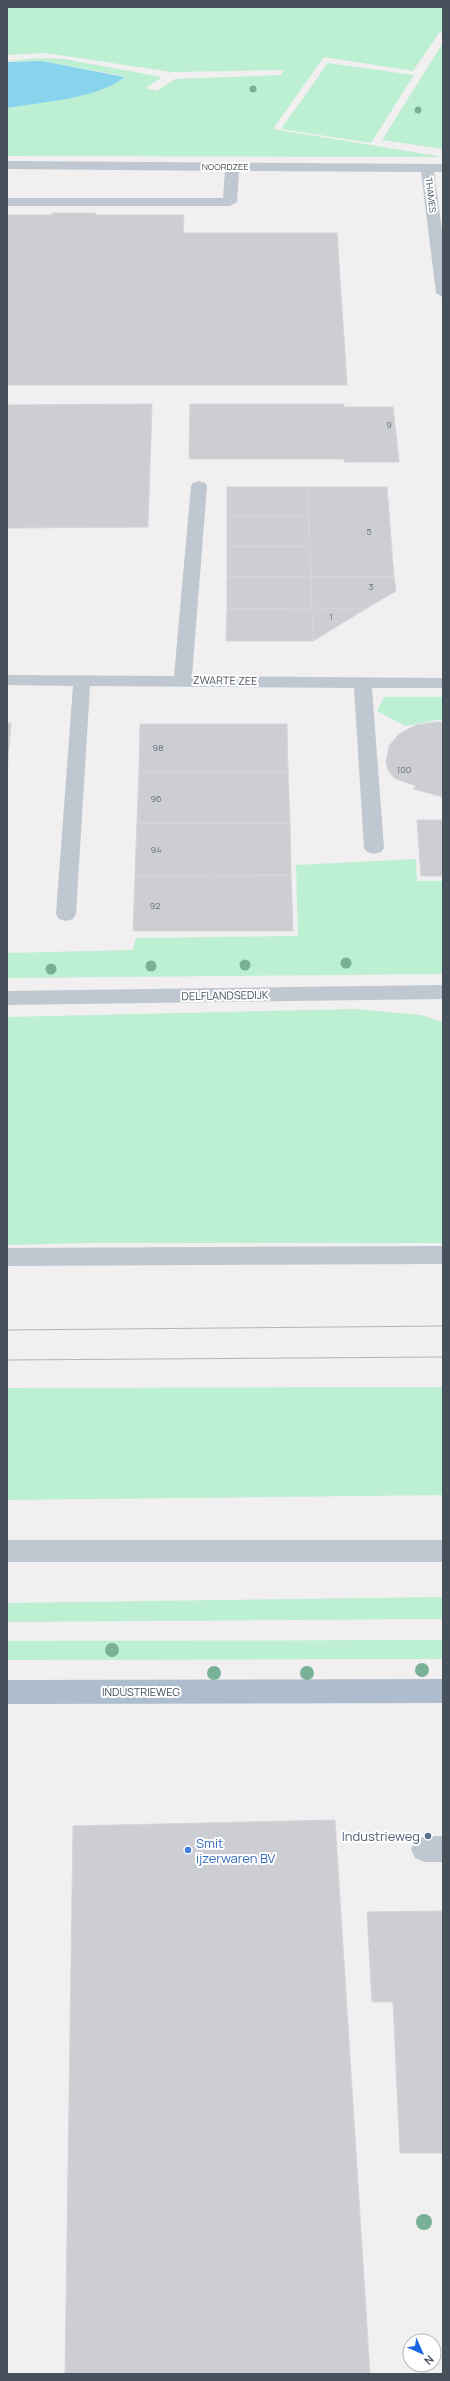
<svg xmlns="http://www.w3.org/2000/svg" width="450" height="2381" font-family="Manrope,sans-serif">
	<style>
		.green { fill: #bdefd3 }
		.water { fill: #89d4ed }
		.building { fill: #ccced4; stroke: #d3d5da }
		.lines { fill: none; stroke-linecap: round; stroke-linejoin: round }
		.minor { fill: #bfc8d1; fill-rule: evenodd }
		.major { fill: #aebdce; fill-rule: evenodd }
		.tram { stroke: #b1b4b9; stroke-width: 1 }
		.tree { fill: #79b197 }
		.service-dot { fill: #5c6f8a; stroke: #fff; stroke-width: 1.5 }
		.shop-dot { fill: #3f7fe0; stroke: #fff; stroke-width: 1.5 }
		.labels { text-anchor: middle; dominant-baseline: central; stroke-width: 4; stroke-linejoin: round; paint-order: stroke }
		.far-street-label { font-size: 9px; fill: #47515c; stroke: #fff }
		.number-label { font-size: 9px; fill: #68707a }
		.street-label { font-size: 11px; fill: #47515c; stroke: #fff }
		.near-service-label { font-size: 13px; fill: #4e5e75; stroke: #fff; text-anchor: end }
		.near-shop-label { font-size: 13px; fill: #366cbe; stroke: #fff; text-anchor: start }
	</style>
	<rect width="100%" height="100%" fill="#f1efef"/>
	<path class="green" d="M 7,7 L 443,7 L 443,31 L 439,33 L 413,71 L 324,57 L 273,129 L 443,157 L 7,156 L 7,108 L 65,99 L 125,76 L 42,61 L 7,61 L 39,58 L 64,59 L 162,77 L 146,88 L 157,91 L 175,79 L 282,75 L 283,70 L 172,72 L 45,53 L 7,55 Z
		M 443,43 L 443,149 L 382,140 Z
		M 328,63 L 414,75 L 371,143 L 281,129 Z
		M 384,697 L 443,697 L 443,719 L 405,726 L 377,711 Z
		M 416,859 L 417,881 L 443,881 L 443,974 L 7,978 L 7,953 L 133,950 L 136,938 L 298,936 L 296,865 Z
		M 355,1009 L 421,1015 L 443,1022 L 443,1243 L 90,1243 L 7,1245 L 7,1017 Z
		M 443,1387 L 443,1495 L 7,1500 L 7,1388 Z
		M 443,1597 L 443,1619 L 7,1622 L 7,1603 Z
		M 443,1640 L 443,1659 L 7,1660 L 7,1641 Z"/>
	<path class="water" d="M 42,61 L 125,77 C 96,99 43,102 7,108 L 7,62 Z"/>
	<path class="building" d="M 52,213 L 95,213 L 96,215 L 184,215 L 183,233 L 337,233 L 347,385 L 7,385 L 7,215 L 52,215 Z
		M 152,404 L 148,527 L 7,528 L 7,405 Z
		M 190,404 L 344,404 L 344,407 L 393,407 L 399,462 L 344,462 L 344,459 L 189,459 Z
		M 227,487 L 307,487 L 309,516 L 227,516 Z
		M 307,487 L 387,487 L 394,577 L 311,577 Z
		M 227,516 L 309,516 L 310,546 L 227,546 Z
		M 227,546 L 310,546 L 311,577 L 227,577 Z
		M 227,577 L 311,577 L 312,608 L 227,609 Z
		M 311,577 L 394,577 L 396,591 L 367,608 L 312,608 Z
		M 312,608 L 367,608 L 313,641 Z
		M 312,608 L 313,641 L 226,641 L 227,609 Z
		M 437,722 L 443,722 L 443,797 L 413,789 L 416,786 L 394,778 L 388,770 L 386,762 L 389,746 L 399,734 L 416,725 Z
		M 7,723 L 11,723 L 7,773 Z
		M 140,724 L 287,724 L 288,772 L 139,772 Z
		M 139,772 L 288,772 L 290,823 L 137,823 Z
		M 417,820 L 443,820 L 443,876 L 421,876 Z
		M 137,823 L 290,823 L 291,875 L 135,876 Z
		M 291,875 L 293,931 L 133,931 L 135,876 Z
		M 335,1820 L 370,2374 L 65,2374 L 73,1826 Z
		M 443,1911 L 443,2153 L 400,2153 L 393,2002 L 372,2002 L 367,1912 Z"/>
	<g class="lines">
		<path class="minor" d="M 7,161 L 443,164 L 443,172 L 434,172 L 443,237 L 443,297 L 436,293 L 421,172 L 239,171 L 237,202 L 230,206 L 7,206 L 7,198 L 223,198 L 225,171 L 7,169 Z
			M 199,481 L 205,483 L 207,486 L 192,676 L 443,678 L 443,688 L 372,688 L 384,848 L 381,852 L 374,854 L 367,852 L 364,848 L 354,688 L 90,686 L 76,914 L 73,919 L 66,921 L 59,919 L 56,914 L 73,686 L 7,685 L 7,675 L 174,676 L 191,486 L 193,483 Z
			M 443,985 L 443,999 L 7,1005 L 7,991 Z
			M 443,1246 L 443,1264 L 7,1266 L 7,1248 Z
			M 7,1540 L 443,1540 L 443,1562 L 7,1562 Z
			M 425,1836 L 443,1836 L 443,1862 L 425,1862 L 415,1858 L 411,1849 L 415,1840 Z"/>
		<path class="major" d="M 443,1679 L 443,1703 L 7,1704 L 7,1680 Z"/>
		<path class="tram" d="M 7,1330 L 443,1326
			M 7,1360 L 443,1357"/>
	</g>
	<g class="tree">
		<circle cx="253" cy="89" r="3.5"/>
		<circle cx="418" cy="110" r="3.5"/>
		<circle cx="346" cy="963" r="5.5"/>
		<circle cx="245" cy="965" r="5.5"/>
		<circle cx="151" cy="966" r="5.5"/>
		<circle cx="51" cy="969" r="5.5"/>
		<circle cx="112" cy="1650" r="7"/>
		<circle cx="422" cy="1670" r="7"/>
		<circle cx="214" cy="1673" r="7"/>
		<circle cx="307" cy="1673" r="7"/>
		<circle cx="424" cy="2222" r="8"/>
	</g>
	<circle class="service-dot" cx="428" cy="1836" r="4"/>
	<circle class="shop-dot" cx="188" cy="1850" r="4"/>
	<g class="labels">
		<g class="far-street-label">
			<text x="225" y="166">NOORDZEE</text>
			<text transform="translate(431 195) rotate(83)">THAMES</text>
		</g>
		<g class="number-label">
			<text x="389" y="424">9</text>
			<text x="369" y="531">5</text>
			<text x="371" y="586">3</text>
			<text x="331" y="616">1</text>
			<text x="158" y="747">98</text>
			<text x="404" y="769">100</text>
			<text x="156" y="798">96</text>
			<text x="156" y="849">94</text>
			<text x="155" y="905">92</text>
		</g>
		<g class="street-label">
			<text transform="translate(225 680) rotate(1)">ZWARTE ZEE</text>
			<text transform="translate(225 995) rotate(-1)">DELFLANDSEDIJK</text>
			<text x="141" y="1691">INDUSTRIEWEG</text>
		</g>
		<g class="near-service-label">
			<text x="420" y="1836">Industrieweg</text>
		</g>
		<g class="near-shop-label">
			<text x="196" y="1843">Smit<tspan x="196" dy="15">ijzerwaren BV</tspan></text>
		</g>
	</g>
	<rect width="450" height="2381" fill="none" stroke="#47515c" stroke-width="16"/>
	<g transform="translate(422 2353) rotate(135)"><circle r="19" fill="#ffffff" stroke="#b5b9be"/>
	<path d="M0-3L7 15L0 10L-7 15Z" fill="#1767e3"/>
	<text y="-6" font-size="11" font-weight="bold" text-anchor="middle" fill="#47515c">N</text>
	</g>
</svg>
